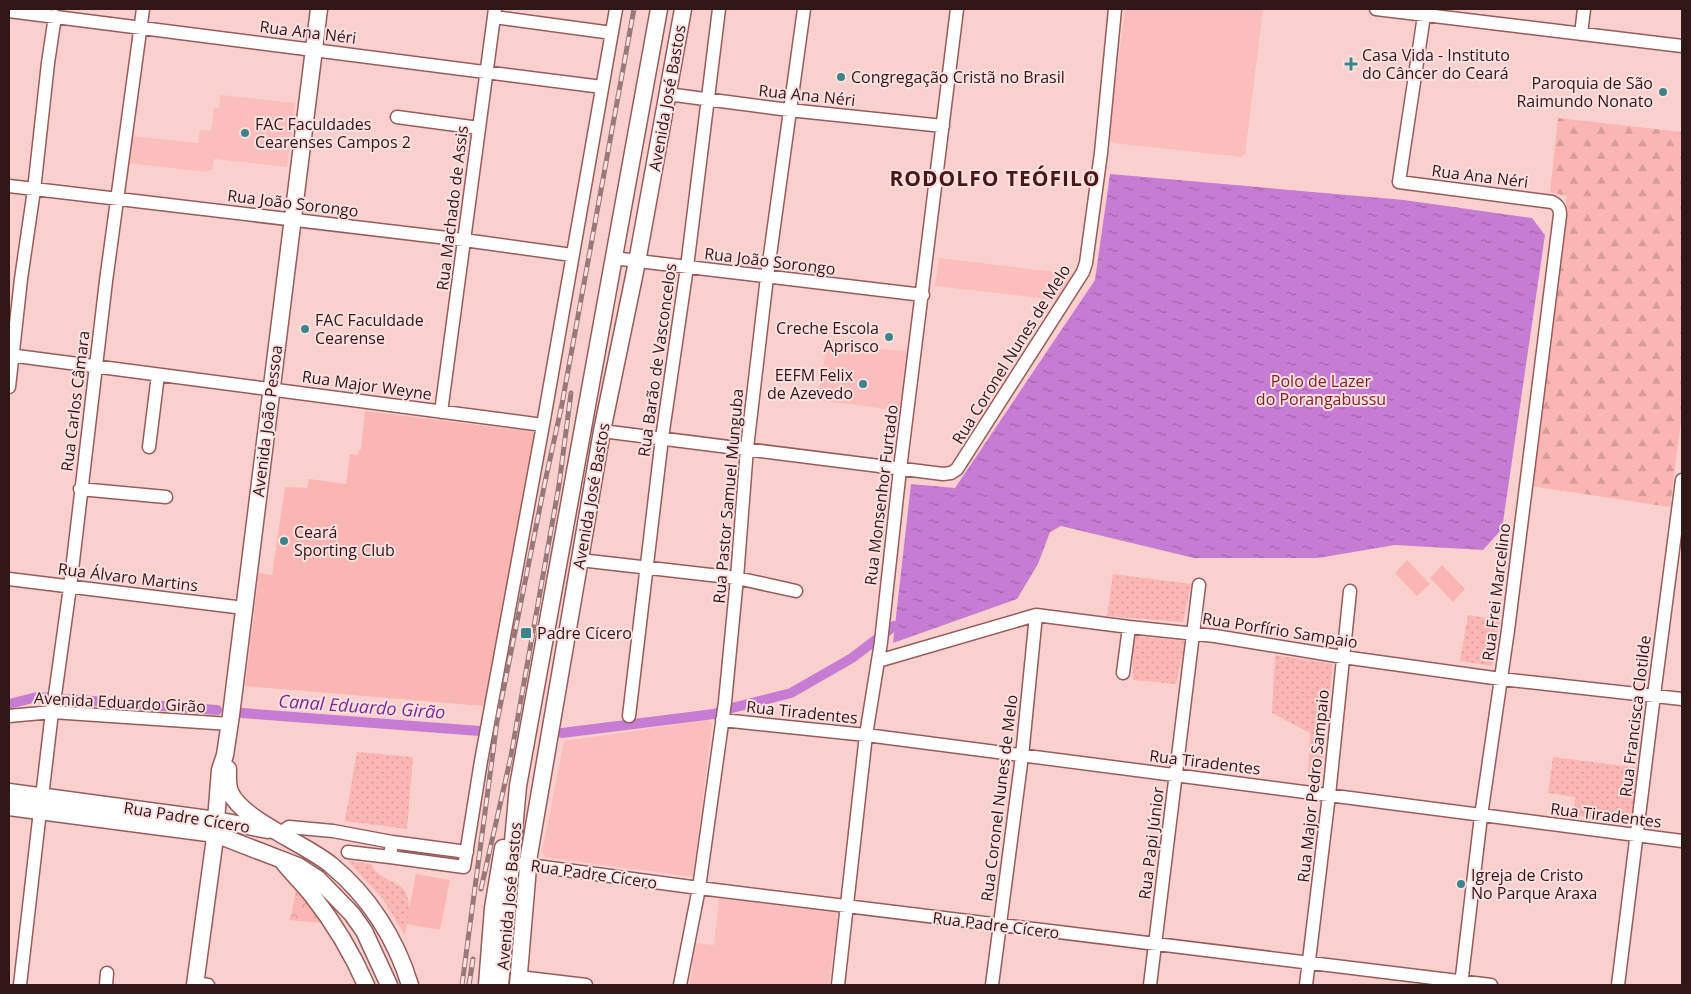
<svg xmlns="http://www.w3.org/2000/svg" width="1691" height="994" font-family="'Open Sans',sans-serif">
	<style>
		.built { fill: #fbbebc }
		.grass { fill: url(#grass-dots) }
		.forest { fill: url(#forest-firs) }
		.park { fill: url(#park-crowns) }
		.garden { fill: #fbb6b3 }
		.water { fill: url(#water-ripples) }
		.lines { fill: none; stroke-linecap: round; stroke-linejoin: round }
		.canal { stroke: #c77cd3; stroke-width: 10 }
		.minor-casing { stroke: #965b5a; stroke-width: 15 }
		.major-casing { stroke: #965b5a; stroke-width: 19 }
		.minor { stroke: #fff; stroke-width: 12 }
		.major { stroke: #fff; stroke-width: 16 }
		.rail-casing { stroke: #997877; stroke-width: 5 }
		.rail { stroke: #fde1e0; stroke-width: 3; stroke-dasharray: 9; stroke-linecap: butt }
		.poi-dot { fill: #3c8489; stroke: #fde1e0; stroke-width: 2 }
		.labels { text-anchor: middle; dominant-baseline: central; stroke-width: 4; stroke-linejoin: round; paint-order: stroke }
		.street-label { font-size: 16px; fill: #2f1717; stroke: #fde1e0 }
		.poi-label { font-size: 16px; fill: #2f1717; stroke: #fde1e0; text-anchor: start }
		.park-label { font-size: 16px; fill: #881d26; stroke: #fde1e0 }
		.water-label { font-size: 18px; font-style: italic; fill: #7f258e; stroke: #fde1e0 }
		.district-label { font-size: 21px; font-weight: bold; letter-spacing: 1px; fill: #491618; stroke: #fde1e0 }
	</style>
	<defs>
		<pattern id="grass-dots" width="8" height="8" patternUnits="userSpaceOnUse" patternTransform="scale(1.25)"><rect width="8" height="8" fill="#fbb6b3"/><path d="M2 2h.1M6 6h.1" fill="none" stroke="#d79c99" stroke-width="1.8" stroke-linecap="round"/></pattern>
		<pattern id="forest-firs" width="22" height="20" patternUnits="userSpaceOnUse" patternTransform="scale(1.25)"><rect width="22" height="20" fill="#fbb6b3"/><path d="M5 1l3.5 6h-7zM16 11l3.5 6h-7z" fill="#d79c99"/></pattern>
		<pattern id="park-crowns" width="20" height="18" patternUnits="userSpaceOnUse" patternTransform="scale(1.25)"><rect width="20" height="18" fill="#fbb6b3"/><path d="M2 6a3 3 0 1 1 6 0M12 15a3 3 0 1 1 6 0" fill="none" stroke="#d79c99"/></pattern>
		<pattern id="water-ripples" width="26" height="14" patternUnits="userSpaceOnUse" patternTransform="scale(1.25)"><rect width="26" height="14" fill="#c77cd3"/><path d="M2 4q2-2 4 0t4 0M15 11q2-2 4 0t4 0" fill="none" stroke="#a265aa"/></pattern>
	</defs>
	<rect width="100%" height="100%" fill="#f9d0ce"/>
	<path class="built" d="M 1125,9 L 1263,9 L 1245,154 L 1242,157 L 1113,143 L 1108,138 Z
		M 220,95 L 295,103 L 287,167 L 214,159 L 212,170 L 208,170 L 207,172 L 128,163 L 132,136 L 198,143 L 200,130 L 211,131 L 214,108 L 219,108 Z
		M 939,258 L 1073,274 L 1056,300 L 935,286 Z
		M 827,343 L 911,352 L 901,411 L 818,400 Z
		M 708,720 L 712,724 L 693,877 L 545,857 L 542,852 L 564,741 Z
		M 719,898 L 836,913 L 838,918 L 829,985 L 690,985 L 695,943 L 714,945 Z"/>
	<path class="grass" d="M 1113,574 L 1191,584 L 1183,622 L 1107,616 Z
		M 1468,615 L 1500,620 L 1492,666 L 1460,661 Z
		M 1132,636 L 1186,641 L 1176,684 L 1133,680 Z
		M 1275,655 L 1333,664 L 1320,782 L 1308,779 L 1310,733 L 1272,713 Z
		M 357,752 L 413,757 L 407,829 L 345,821 Z
		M 1553,757 L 1640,768 L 1633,823 L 1573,815 L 1575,797 L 1548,793 Z
		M 348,861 L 371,864 C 382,887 409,876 409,908 C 410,917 406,927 405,935 L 382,898 Z"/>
	<path class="forest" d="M 1558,118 L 1682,132 L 1682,413 L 1670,507 L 1531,486 L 1567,196 L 1550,192 Z"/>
	<path class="park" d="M 297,885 L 330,924 L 290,920 Z"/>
	<path class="garden" d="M 365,411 L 535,432 L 486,704 L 483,706 L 245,686 L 259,573 L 272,575 L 285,487 L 307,488 L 309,479 L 346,484 L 350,454 L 358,455 L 359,450 L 361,449 Z
		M 1407,560 L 1430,584 L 1417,596 L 1395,573 Z
		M 1442,565 L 1465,589 L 1453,602 L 1430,578 Z
		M 416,874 L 450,880 L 440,930 L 406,924 Z"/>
	<path class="water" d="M 1110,174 L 1404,200 L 1532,218 L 1545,235 L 1502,529 L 1483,550 L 1395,545 L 1318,558 L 1194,558 L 1061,526 L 1050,532 L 1038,564 L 1017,599 L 893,643 L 911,484 L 955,488 L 1095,280 Z"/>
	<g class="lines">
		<path class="canal" d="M 9,704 L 37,697 L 217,710
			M 242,713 L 480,731
			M 562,733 L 714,714 L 732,708 L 791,693 L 852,658 L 894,626"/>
		<defs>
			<path id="minor" d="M 1376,9 L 1682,46
				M 1425,9 L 1399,182 L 1552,202 C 1558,205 1560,208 1560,215 L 1508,630 L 1481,816 L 1461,985
				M 9,11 L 602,87
				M 494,17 L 612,33
				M 1581,34 L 1584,9
				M 667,94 L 789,110 L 943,126
				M 397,117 L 479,128
				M 9,186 L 464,240 L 572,255
				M 613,258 L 923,295
				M 9,355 L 543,425
				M 9,387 L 21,279 L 34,190 L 48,63 L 55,16
				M 441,412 L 495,9
				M 602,431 L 943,474 L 951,473 L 957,469 L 1083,272 L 1086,263 L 1101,153 L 1115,9
				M 149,447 L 158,375
				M 80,489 L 166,497
				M 580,560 L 737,578 L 796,591
				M 9,579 L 244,608
				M 878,661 L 1036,615 L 1129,627 L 1215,636 L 1343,657 L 1501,679 L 1682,699
				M 1123,673 L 1129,627
				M 9,716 L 52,712 L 230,724
				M 629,716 L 662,438 L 687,267 L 719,9
				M 722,720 L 866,735 L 1682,841
				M 42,797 L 52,712 L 56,688 L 70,587 L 106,281 L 143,9
				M 280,833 L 289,827 L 333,831 L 392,842 L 467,852
				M 392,842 L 390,857 L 464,867 L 481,761 L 543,425 L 616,9
				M 348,852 L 390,857
				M 521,864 L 699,888 L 1491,985
				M 519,977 L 586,985
				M 196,983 L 208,985
				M 20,985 L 40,811
				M 106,985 L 107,973
				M 680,985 L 699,888 L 725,702 L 737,578 L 747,448 L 767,277 L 804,9
				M 838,985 L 866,735 L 881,642 L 900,469 L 957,9
				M 992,985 L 1022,756 L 1036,615
				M 1150,985 L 1199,585
				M 1306,985 L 1329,795 L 1350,591
				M 1618,985 L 1654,695 L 1682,480"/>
			<path id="major" d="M 228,769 C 228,777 227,784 230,792 C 242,820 306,844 331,865 C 369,896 396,939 410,985
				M 9,792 L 216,820 L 268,830
				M 9,807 L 215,834 L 298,866 L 318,879 L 352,914 L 364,931 L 389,985
				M 284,863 C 293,874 303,884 312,895 C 334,923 352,953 366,985
				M 195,985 L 214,845 L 220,770 L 225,755 L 231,715 L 319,9
				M 487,985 L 493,908 L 503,848
				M 500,985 L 518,786 L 659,9
				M 518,985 L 529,855 L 602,431 L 637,262 L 683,9"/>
		</defs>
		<use href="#minor" class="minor-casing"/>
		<use href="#major" class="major-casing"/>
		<use href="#minor" class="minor"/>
		<use href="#major" class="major"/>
		<defs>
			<path id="rail" d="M 481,889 L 511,756 L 559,485 L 571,393
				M 462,985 L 497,722 L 545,482 L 562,404 L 634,9
				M 469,985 L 473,959"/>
		</defs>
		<use href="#rail" class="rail-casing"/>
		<use href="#rail" class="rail"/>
	</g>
	<g class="poi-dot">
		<path d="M1348.5 56.5h5v5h5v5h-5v5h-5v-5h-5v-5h5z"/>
		<circle cx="841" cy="77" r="5"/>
		<circle cx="1663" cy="92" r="5"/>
		<circle cx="245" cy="133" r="5"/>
		<circle cx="305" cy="329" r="5"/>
		<circle cx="889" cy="337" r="5"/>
		<circle cx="863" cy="384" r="5"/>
		<circle cx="284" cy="541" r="5"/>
		<rect x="520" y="627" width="12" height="12" rx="2.5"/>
		<circle cx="1461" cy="884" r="5"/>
	</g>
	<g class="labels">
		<g class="street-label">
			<text transform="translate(308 32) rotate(7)">Rua Ana Néri</text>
			<text transform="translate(807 95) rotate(6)">Rua Ana Néri</text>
			<text transform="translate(667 98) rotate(-80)">Avenida José Bastos</text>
			<text transform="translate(1480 176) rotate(7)">Rua Ana Néri</text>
			<text transform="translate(293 203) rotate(7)">Rua João Sorongo</text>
			<text transform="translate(452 208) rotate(-83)">Rua Machado de Assis</text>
			<text transform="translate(770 261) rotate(7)">Rua João Sorongo</text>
			<text transform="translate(1011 354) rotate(-58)">Rua Coronel Nunes de Melo</text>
			<text transform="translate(657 360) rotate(-82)">Rua Barão de Vasconcelos</text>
			<text transform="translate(367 385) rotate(8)">Rua Major Weyne</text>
			<text transform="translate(75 401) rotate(-83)">Rua Carlos Câmara</text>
			<text transform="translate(267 421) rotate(-83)">Avenida João Pessoa</text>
			<text transform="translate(881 495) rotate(-83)">Rua Monsenhor Furtado</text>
			<text transform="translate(591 496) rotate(-80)">Avenida José Bastos</text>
			<text transform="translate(728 496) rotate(-85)">Rua Pastor Samuel Munguba</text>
			<text transform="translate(128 577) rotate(7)">Rua Álvaro Martins</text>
			<text transform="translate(1496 592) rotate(-83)">Rua Frei Marcelino</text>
			<text transform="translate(1280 630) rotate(9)">Rua Porfírio Sampaio</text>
			<text transform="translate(120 702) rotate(3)">Avenida Eduardo Girão</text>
			<text transform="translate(802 712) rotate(6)">Rua Tiradentes</text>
			<text transform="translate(1635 716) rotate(-83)">Rua Francisca Clotilde</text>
			<text transform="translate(1205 762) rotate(7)">Rua Tiradentes</text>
			<text transform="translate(1313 786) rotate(-84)">Rua Major Pedro Sampaio</text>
			<text transform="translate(999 798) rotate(-83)">Rua Coronel Nunes de Melo</text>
			<text transform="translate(1606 815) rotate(7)">Rua Tiradentes</text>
			<text transform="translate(187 817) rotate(9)">Rua Padre Cícero</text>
			<text transform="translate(1151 843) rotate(-83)">Rua Papi Júnior</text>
			<text transform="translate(594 874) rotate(8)">Rua Padre Cícero</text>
			<text transform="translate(509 896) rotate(-85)">Avenida José Bastos</text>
			<text transform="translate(996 925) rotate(7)">Rua Padre Cícero</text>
		</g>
		<g class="poi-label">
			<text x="1362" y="55">Casa Vida - Instituto<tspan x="1362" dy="18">do Câncer do Ceará</tspan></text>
			<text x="851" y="77">Congregação Cristã no Brasil</text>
			<text x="1653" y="83" text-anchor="end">Paroquia de São<tspan x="1653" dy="18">Raimundo Nonato</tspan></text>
			<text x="255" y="124">FAC Faculdades<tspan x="255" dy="18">Cearenses Campos 2</tspan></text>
			<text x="315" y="320">FAC Faculdade<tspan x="315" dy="18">Cearense</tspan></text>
			<text x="879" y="328" text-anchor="end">Creche Escola<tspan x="879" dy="18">Aprisco</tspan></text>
			<text x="853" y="375" text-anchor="end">EEFM Felix<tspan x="853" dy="18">de Azevedo</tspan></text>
			<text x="294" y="532">Ceará<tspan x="294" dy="18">Sporting Club</tspan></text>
			<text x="537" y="633">Padre Cícero</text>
			<text x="1471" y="875">Igreja de Cristo<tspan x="1471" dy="18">No Parque Araxa</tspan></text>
		</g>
		<g class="park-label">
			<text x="1321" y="381">Polo de Lazer<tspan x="1321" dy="18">do Porangabussu</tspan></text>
		</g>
		<g class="water-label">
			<text transform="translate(362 706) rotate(4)">Canal Eduardo Girão</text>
		</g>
		<g class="district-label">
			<text x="995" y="178">RODOLFO TEÓFILO</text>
		</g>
	</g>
	<rect width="1691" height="994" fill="none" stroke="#2f1717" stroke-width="20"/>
</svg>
